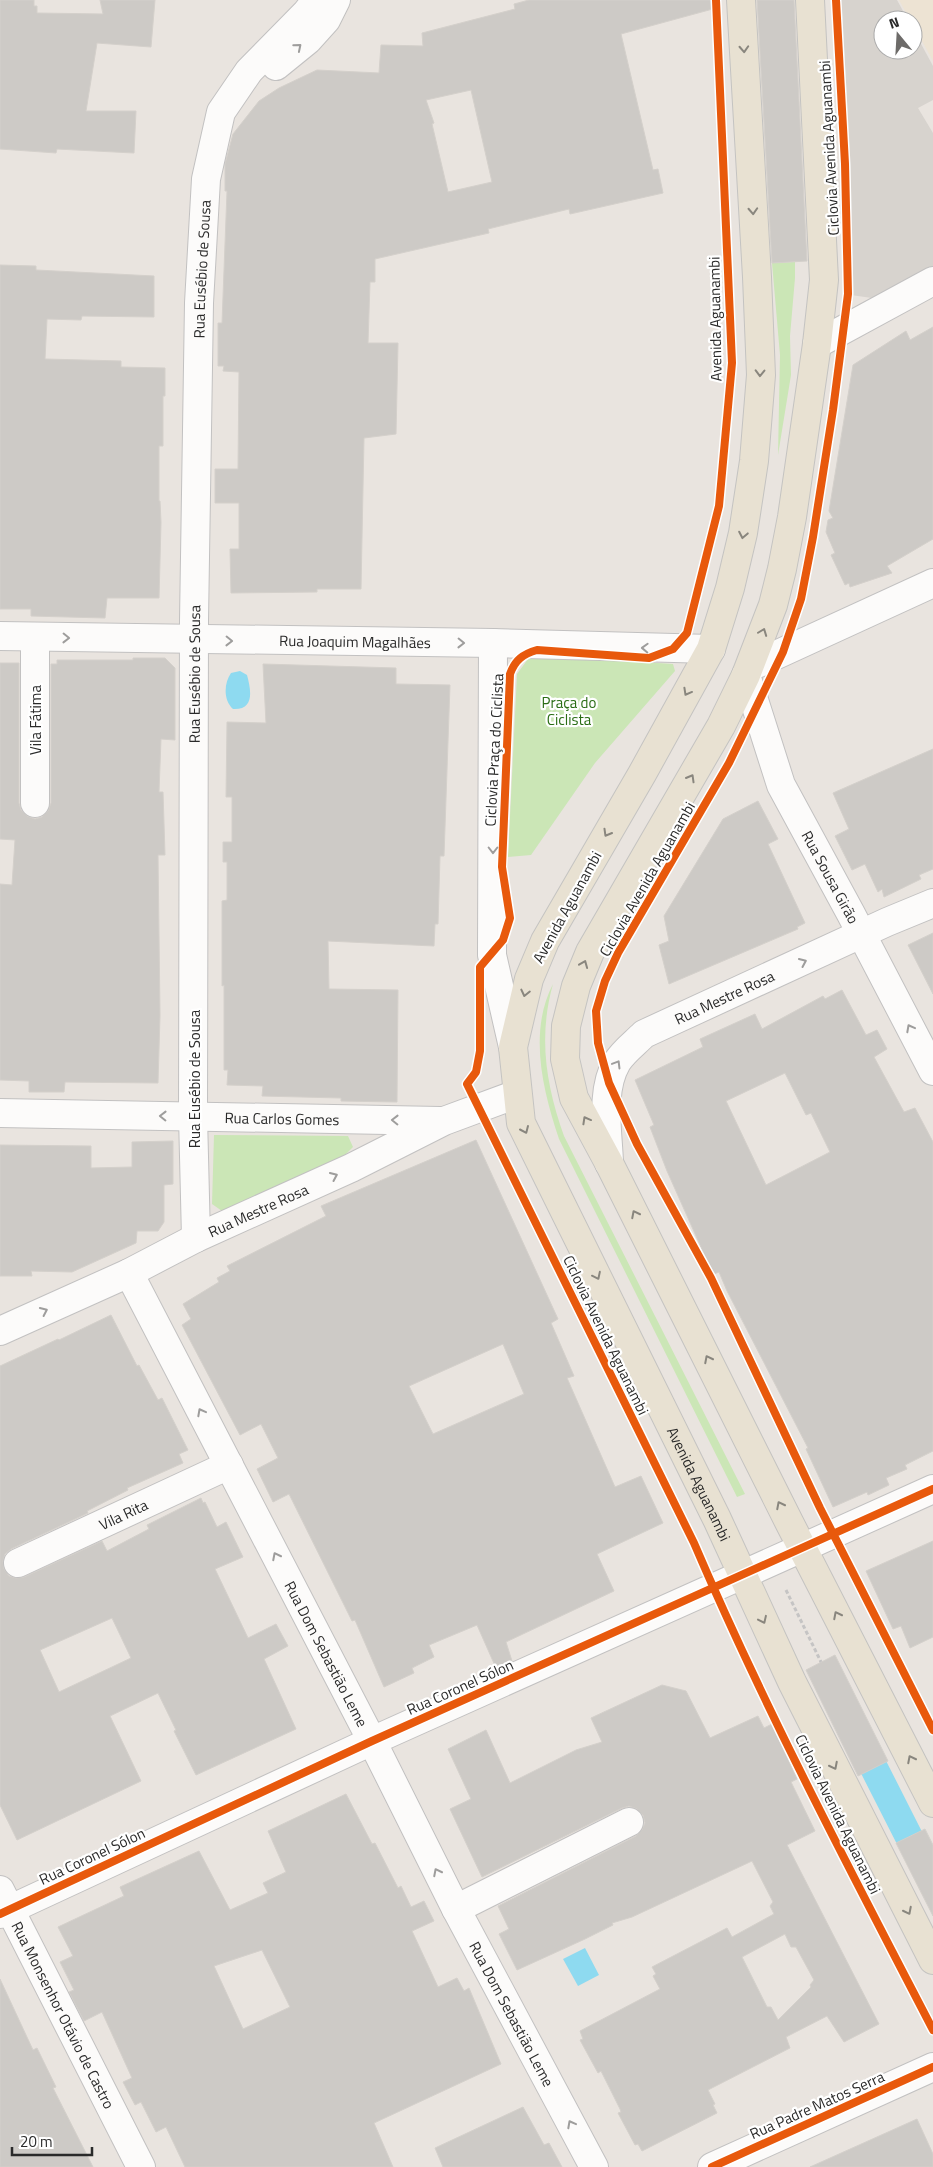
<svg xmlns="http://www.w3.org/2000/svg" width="933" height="2167" font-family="'Titillium Web',sans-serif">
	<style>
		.education { fill: #ede3d3 }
		.green { fill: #cbe6b6 }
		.plaza { fill: #d7d3ce }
		.water { fill: #8edaf0 }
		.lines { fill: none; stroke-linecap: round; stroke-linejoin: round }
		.canal { stroke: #8edaf0; stroke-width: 28 }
		.building { fill: #cdcac6; stroke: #d4d0cb; fill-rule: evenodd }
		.street-casing { stroke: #c2c1c1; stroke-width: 30 }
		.secondary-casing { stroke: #c2c1c1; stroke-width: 30 }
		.primary-casing { stroke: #c4c3c1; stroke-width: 30 }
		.path { stroke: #c5c4c4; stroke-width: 3; stroke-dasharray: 4 2.5; stroke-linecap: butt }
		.street { stroke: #fcfbfa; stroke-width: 28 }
		.secondary { stroke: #fcfbfa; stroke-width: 28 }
		.primary { stroke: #e8e1d2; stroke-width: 28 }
		.cycleway-casing { stroke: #fff; stroke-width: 11 }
		.cycleway { stroke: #e8590c; stroke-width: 8 }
		.oneway { stroke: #9e9d9c }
		.oneway2 { stroke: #89867e }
		.labels { text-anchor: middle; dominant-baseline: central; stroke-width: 4.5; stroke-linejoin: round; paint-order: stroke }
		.street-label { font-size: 15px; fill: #2a2a2a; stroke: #fff }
		.park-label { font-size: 15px; fill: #2a6d15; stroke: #fff }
	</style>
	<rect width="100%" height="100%" fill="#e9e4df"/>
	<path class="education" d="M 899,0 L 933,0 L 933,61 L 913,25 L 913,20 L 910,20 Z"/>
	<path class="green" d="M 795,262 L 795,278 L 790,336 L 791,375 L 778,455 L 780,355 L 772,263 Z
		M 539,655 L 673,664 L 675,671 L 595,763 L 531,855 L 508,857 L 517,674 L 528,659 Z
		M 553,984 C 538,1037 546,1085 564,1136 L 745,1494 L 737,1497 L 559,1139 C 543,1091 528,1032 553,984 Z
		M 214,1135 L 348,1136 L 353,1147 L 345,1155 L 222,1211 L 212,1204 Z"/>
	<path class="plaza" d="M 839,0 L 897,0 L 908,20 L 883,20 L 883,50 L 913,50 L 913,29 L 933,66 L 933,100 L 918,108 L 933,133 L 933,267 L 872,298 L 851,295 L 853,271 Z"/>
	<path class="water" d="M 240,671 L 247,675 C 251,690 255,710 233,709 C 223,700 224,683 231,673 Z
		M 585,1948 L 599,1975 L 578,1986 L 563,1959 Z"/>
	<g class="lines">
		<path class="canal" d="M 874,1768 L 909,1837"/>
	</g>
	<path class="building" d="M 0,0 L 34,0 L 34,6 L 37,6 L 37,13 L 103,14 L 100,0 L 155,0 L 151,47 L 97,43 L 86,111 L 136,111 L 134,153 L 57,149 L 56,153 L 0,149 Z
		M 529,0 L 720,0 L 720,7 L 621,34 L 653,170 L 658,169 L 663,193 L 570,214 L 569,209 L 488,229 L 489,233 L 375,259 L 375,282 L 370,282 L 368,343 L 398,343 L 396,434 L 364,438 L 361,589 L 317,589 L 317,592 L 231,593 L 230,549 L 239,549 L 239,503 L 215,503 L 215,469 L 238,469 L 239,372 L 223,371 L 224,366 L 218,366 L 218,323 L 222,323 L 227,191 L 225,191 L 225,164 L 233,134 L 259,101 L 279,88 L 317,70 L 379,73 L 381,45 L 423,46 L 422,33 L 515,9 L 514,4 ZM 471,90 L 492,182 L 448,192 L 432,124 L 434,123 L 426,100 Z
		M 757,0 L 794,0 L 807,261 L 772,263 Z
		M 0,265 L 36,266 L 36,270 L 154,276 L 154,317 L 82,316 L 81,320 L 47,319 L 45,359 L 121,361 L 121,367 L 165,368 L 165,396 L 163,396 L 163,446 L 159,446 L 159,501 L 160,501 L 161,522 L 159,598 L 107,598 L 105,618 L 31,616 L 31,609 L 0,609 Z
		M 933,327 L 933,539 L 887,566 L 892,573 L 850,587 L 849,583 L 845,585 L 831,555 L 835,553 L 826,532 L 828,520 L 833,518 L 829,511 L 853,365 L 906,331 L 910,340 Z
		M 133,658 L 165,658 L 175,668 L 175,740 L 161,739 L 159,792 L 163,792 L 165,855 L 158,855 L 160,1016 L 158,1083 L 65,1082 L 64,1092 L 29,1092 L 29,1081 L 0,1080 L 0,884 L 12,885 L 15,840 L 0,839 L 0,663 L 19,663 L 19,803 L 21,810 L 27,816 L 35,819 L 42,817 L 48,811 L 51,803 L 51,664 L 57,664 L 57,660 L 133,660 Z
		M 263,664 L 396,668 L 396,684 L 450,685 L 444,856 L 440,856 L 438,924 L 435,924 L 434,946 L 328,941 L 329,989 L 398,990 L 397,1102 L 341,1101 L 341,1098 L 262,1096 L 263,1086 L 227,1085 L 228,1070 L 224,1070 L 224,985 L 222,986 L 222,901 L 227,900 L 227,862 L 223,862 L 223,842 L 232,842 L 232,797 L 226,797 L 227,722 L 266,723 Z
		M 933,749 L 933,869 L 919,875 L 921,879 L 884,897 L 882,889 L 878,892 L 865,864 L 852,870 L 835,836 L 849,829 L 833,793 Z
		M 758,801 L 778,839 L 768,844 L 805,923 L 797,927 L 798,929 L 669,984 L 659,945 L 669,941 L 664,916 L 723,819 Z
		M 933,933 L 933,994 L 908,945 Z
		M 842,990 L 866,1035 L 877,1030 L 887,1049 L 874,1057 L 904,1112 L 915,1108 L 933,1142 L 933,1451 L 905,1465 L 907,1469 L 886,1478 L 889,1485 L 868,1495 L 867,1492 L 833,1507 L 806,1449 L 808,1448 L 727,1291 L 719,1272 L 714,1274 L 704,1254 L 667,1171 L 650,1127 L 654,1125 L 635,1080 L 703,1047 L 700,1039 L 755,1014 L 762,1029 L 823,996 L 825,999 ZM 785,1073 L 806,1115 L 811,1113 L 830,1152 L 766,1185 L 726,1101 Z
		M 476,1140 L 558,1319 L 551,1323 L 574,1376 L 567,1378 L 615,1487 L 641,1476 L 663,1523 L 597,1554 L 614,1591 L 506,1642 L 512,1661 L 496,1668 L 477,1625 L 429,1645 L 434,1657 L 412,1668 L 414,1673 L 384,1687 L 355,1620 L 352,1621 L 289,1494 L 273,1502 L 257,1469 L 278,1458 L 261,1424 L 240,1435 L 182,1325 L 191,1319 L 183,1304 L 219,1282 L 217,1278 L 230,1271 L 227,1266 L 326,1216 L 321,1206 ZM 503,1344 L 524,1394 L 433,1434 L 409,1386 Z
		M 173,1141 L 173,1184 L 164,1185 L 164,1222 L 158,1231 L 137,1231 L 136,1243 L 72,1272 L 31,1271 L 32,1276 L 0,1276 L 0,1145 L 91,1146 L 91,1168 L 132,1167 L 132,1142 Z
		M 111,1315 L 137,1366 L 139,1365 L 158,1400 L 162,1398 L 188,1450 L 179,1454 L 183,1463 L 127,1488 L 128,1490 L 87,1511 L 88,1513 L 11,1549 L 5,1554 L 3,1561 L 4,1569 L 9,1576 L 16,1578 L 24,1577 L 102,1541 L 107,1551 L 149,1529 L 147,1525 L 201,1498 L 203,1503 L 205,1502 L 217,1527 L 226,1522 L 243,1557 L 215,1569 L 248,1638 L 276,1624 L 288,1646 L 264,1659 L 296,1729 L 196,1775 L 174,1731 L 176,1730 L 158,1693 L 110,1716 L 141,1781 L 17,1840 L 0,1805 L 0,1366 L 58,1339 L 59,1340 ZM 112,1618 L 131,1658 L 59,1692 L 40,1650 Z
		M 933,1541 L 933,1637 L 910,1648 L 901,1626 L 893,1629 L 866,1571 Z
		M 835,1655 L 888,1761 L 858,1776 L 806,1670 Z
		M 662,1685 L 686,1691 L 710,1738 L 758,1716 L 764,1728 L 772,1724 L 797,1779 L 791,1782 L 815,1831 L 787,1845 L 879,2024 L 844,2042 L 827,2016 L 786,2037 L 790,2048 L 708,2090 L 715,2104 L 713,2105 L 717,2113 L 642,2151 L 638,2144 L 635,2145 L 618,2113 L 621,2112 L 620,2109 L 601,2071 L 598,2073 L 580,2040 L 583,2039 L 580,2031 L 660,1989 L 653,1976 L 656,1974 L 652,1967 L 727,1928 L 732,1937 L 774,1914 L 770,1906 L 773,1902 L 752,1861 L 632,1917 L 612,1923 L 613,1925 L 585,1939 L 517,1970 L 499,1934 L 509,1929 L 498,1906 L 636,1836 L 642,1830 L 645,1823 L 643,1815 L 637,1809 L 629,1806 L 622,1808 L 482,1877 L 450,1809 L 471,1799 L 448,1749 L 486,1730 L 510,1783 L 576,1750 L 602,1742 L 591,1718 ZM 785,1934 L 791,1947 L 796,1947 L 814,1980 L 810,1985 L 811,1987 L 778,2020 L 771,2007 L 767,2007 L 742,1957 Z
		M 346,1794 L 372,1844 L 375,1843 L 398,1888 L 401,1886 L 411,1907 L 424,1901 L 434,1921 L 412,1931 L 438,1987 L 457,1978 L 464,1991 L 469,1988 L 501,2064 L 374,2123 L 393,2167 L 185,2167 L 166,2127 L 156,2132 L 141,2102 L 135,2105 L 123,2082 L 132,2078 L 102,2012 L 84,2021 L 69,1992 L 74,1990 L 60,1962 L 73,1956 L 58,1927 L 124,1896 L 120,1887 L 199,1851 L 230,1910 L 268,1893 L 263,1883 L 286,1872 L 268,1831 ZM 262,1950 L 290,2007 L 243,2029 L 214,1966 Z
		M 925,1829 L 933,1845 L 933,1916 L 896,1843 Z
		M 0,1979 L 33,2050 L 37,2048 L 56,2087 L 53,2088 L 93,2167 L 0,2167 Z
		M 523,2107 L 544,2145 L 549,2143 L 562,2167 L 443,2167 L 435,2148 Z
		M 917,2119 L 933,2154 L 933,2167 L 810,2167 Z"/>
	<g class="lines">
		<defs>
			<g id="street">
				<path d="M 276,66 L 308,40 L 326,20 L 336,0"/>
				<path d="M 817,344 L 933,281"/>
				<path id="s1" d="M 0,636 L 493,643 L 711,649"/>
				<path d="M 493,643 L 492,955 L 513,1047"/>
				<path d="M 750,667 L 933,583"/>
				<path id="s2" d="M 746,675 L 781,785 L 851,914 L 933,1071"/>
				<path d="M 35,803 L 35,637"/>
				<path id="s3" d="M 0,1113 L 440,1121"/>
				<path id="s4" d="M 609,1163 C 608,1131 600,1091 617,1062 C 623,1052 635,1043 644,1034 L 887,922 L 933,903"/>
				<path id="s5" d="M 196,1238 L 193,1116 L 194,621 L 199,303 L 206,179 L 221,112 L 249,71 L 307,12 L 316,0"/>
				<path id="s6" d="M 129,1273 L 372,1741 L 456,1909 L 594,2167"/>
				<path id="s7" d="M 0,1331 L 129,1273 L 196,1238 L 351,1168 L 444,1121 L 517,1094"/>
				<path d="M 802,1548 L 933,1489"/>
				<path id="s8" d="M 18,1563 L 229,1465"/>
				<path id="s9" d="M 0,1890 L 141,2167"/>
				<path d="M 456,1909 L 629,1822"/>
			</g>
			<path id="secondary" d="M 0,1914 L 372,1741 L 802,1548
				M 712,2167 L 933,2067"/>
			<g id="primary">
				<path id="s10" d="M 741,0 L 757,277 L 761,375 L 754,461 L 743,533 L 730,588 L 711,649 L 642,774 L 545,941 L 529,979 L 513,1047 L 521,1123 L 717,1519 L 792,1682 L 933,1960"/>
				<path d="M 810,0 L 824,280 L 817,344 L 792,517 L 782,569 L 773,605 L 746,675 L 721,726 L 590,952 L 576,986 L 566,1026 L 565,1059 L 574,1098 L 609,1163 L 789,1522 L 933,1803"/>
			</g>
		</defs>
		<use href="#street" class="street-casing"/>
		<use href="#secondary" class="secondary-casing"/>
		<use href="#primary" class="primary-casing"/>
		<path class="path" d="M 786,1590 L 821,1662"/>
		<use href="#street" class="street"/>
		<use href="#secondary" class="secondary"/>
		<use href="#primary" class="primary"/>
		<defs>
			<path id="cycleway" d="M 716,0 L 732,363 L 719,506 L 687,633 L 673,649 L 649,658 L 537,650 C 523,654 515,660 510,674 L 502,867 L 510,918 L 503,940 L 480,967 L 480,1051 L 476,1072 L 467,1084 L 694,1543 C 765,1709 850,1870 933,2030
				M 836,0 L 845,164 L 848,294 L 833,410 L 813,537 L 801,599 L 783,652 L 729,763 L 618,953 L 605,981 L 596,1011 L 598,1043 L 609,1083 L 637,1144 L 711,1278 L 820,1508 L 933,1730
				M 0,1914 L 372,1741 L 933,1489
				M 712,2167 L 933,2067"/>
		</defs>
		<use href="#cycleway" class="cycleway-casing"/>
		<use href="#cycleway" class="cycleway"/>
	</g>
	<defs><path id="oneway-chevron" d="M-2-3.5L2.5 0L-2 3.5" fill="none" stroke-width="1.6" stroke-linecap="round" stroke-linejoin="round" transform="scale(1.25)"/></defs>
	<g class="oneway">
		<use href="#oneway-chevron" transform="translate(298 47) rotate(-40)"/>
		<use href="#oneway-chevron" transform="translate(66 638) rotate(1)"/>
		<use href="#oneway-chevron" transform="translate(229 641) rotate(1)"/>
		<use href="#oneway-chevron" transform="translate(461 643) rotate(1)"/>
		<use href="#oneway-chevron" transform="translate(645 648) rotate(-178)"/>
		<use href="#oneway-chevron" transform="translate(493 850) rotate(90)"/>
		<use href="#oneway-chevron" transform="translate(803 962) rotate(-24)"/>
		<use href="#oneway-chevron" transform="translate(910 1028) rotate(-118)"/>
		<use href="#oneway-chevron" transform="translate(617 1064) rotate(-59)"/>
		<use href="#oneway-chevron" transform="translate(163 1116) rotate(-179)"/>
		<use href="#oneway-chevron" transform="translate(395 1120) rotate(-179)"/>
		<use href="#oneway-chevron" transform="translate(334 1176) rotate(-24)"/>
		<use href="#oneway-chevron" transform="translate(44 1311) rotate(-25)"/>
		<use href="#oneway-chevron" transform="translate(201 1412) rotate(-118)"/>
		<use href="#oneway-chevron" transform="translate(276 1556) rotate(-117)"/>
		<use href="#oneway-chevron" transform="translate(437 1872) rotate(-117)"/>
		<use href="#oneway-chevron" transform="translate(571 2124) rotate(-118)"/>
	</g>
	<g class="oneway2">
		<use href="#oneway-chevron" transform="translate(744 49) rotate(87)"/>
		<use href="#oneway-chevron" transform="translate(753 211) rotate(87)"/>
		<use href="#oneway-chevron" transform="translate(760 373) rotate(91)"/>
		<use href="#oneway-chevron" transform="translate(743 535) rotate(101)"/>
		<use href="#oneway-chevron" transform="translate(763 632) rotate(-69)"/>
		<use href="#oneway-chevron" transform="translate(687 692) rotate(119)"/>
		<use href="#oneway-chevron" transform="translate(691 778) rotate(-60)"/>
		<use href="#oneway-chevron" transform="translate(607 833) rotate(120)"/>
		<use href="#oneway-chevron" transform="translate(584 964) rotate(-68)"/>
		<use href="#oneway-chevron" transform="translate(525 993) rotate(103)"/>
		<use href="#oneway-chevron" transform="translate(586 1120) rotate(-119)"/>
		<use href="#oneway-chevron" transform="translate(525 1130) rotate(66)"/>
		<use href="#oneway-chevron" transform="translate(635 1214) rotate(-117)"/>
		<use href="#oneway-chevron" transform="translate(597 1276) rotate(64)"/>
		<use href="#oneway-chevron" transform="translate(708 1359) rotate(-117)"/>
		<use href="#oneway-chevron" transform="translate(780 1505) rotate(-117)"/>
		<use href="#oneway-chevron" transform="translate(837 1615) rotate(-117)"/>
		<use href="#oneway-chevron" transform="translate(763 1620) rotate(65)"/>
		<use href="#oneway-chevron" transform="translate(911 1759) rotate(-117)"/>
		<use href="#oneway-chevron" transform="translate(834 1766) rotate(63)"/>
		<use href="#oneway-chevron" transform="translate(908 1911) rotate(63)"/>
	</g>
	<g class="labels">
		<g class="street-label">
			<text transform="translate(829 148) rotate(-93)">Ciclovia Avenida Aguanambi</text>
			<text stroke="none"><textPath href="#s5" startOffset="969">Rua Eusébio de Sousa</textPath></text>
			<text transform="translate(715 319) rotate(-91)">Avenida Aguanambi</text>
			<text stroke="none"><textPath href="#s1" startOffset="355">Rua Joaquim Magalhães</textPath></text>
			<text stroke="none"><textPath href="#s5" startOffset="564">Rua Eusébio de Sousa</textPath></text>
			<text transform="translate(35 720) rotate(-90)">Vila Fátima</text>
			<text transform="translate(494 750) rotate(-87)">Ciclovia Praça do Ciclista</text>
			<text stroke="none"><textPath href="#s2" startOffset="220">Rua Sousa Girão</textPath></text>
			<text transform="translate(647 879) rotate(-60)">Ciclovia Avenida Aguanambi</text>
			<text transform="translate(567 907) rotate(-61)">Avenida Aguanambi</text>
			<text stroke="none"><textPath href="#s4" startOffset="230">Rua Mestre Rosa</textPath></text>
			<text transform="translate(194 1079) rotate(-90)">Rua Eusébio de Sousa</text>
			<text stroke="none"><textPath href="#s3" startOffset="282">Rua Carlos Gomes</textPath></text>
			<text stroke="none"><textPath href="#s7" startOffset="285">Rua Mestre Rosa</textPath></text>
			<text transform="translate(606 1335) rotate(64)">Ciclovia Avenida Aguanambi</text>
			<text stroke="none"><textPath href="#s10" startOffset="1581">Avenida Aguanambi</textPath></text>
			<text stroke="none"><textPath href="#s8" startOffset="116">Vila Rita</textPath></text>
			<text stroke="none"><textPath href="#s6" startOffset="429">Rua Dom Sebastião Leme</textPath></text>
			<text transform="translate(460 1687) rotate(-24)">Rua Coronel Sólon</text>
			<text transform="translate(838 1814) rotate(64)">Ciclovia Avenida Aguanambi</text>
			<text transform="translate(92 1856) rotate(-25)">Rua Coronel Sólon</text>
			<text stroke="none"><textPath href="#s6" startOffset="834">Rua Dom Sebastião Leme</textPath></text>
			<text stroke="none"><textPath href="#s9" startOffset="140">Rua Monsenhor Otávio de Castro</textPath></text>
			<text transform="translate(817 2105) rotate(-24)">Rua Padre Matos Serra</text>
		</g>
		<g class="park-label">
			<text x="569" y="702">Praça do<tspan x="569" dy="17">Ciclista</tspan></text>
		</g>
	</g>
	<g transform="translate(898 35) rotate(342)"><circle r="24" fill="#ffffff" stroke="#aaaaaa"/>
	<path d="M0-4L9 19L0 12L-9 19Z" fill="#6d6b69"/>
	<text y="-8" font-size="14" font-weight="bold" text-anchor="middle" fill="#2a2a2a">N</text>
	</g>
	<path d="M12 2147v8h80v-8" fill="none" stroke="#2a2a2a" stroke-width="2.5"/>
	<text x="20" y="2147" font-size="15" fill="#2a2a2a" stroke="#ffffff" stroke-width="4" paint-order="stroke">20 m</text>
</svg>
